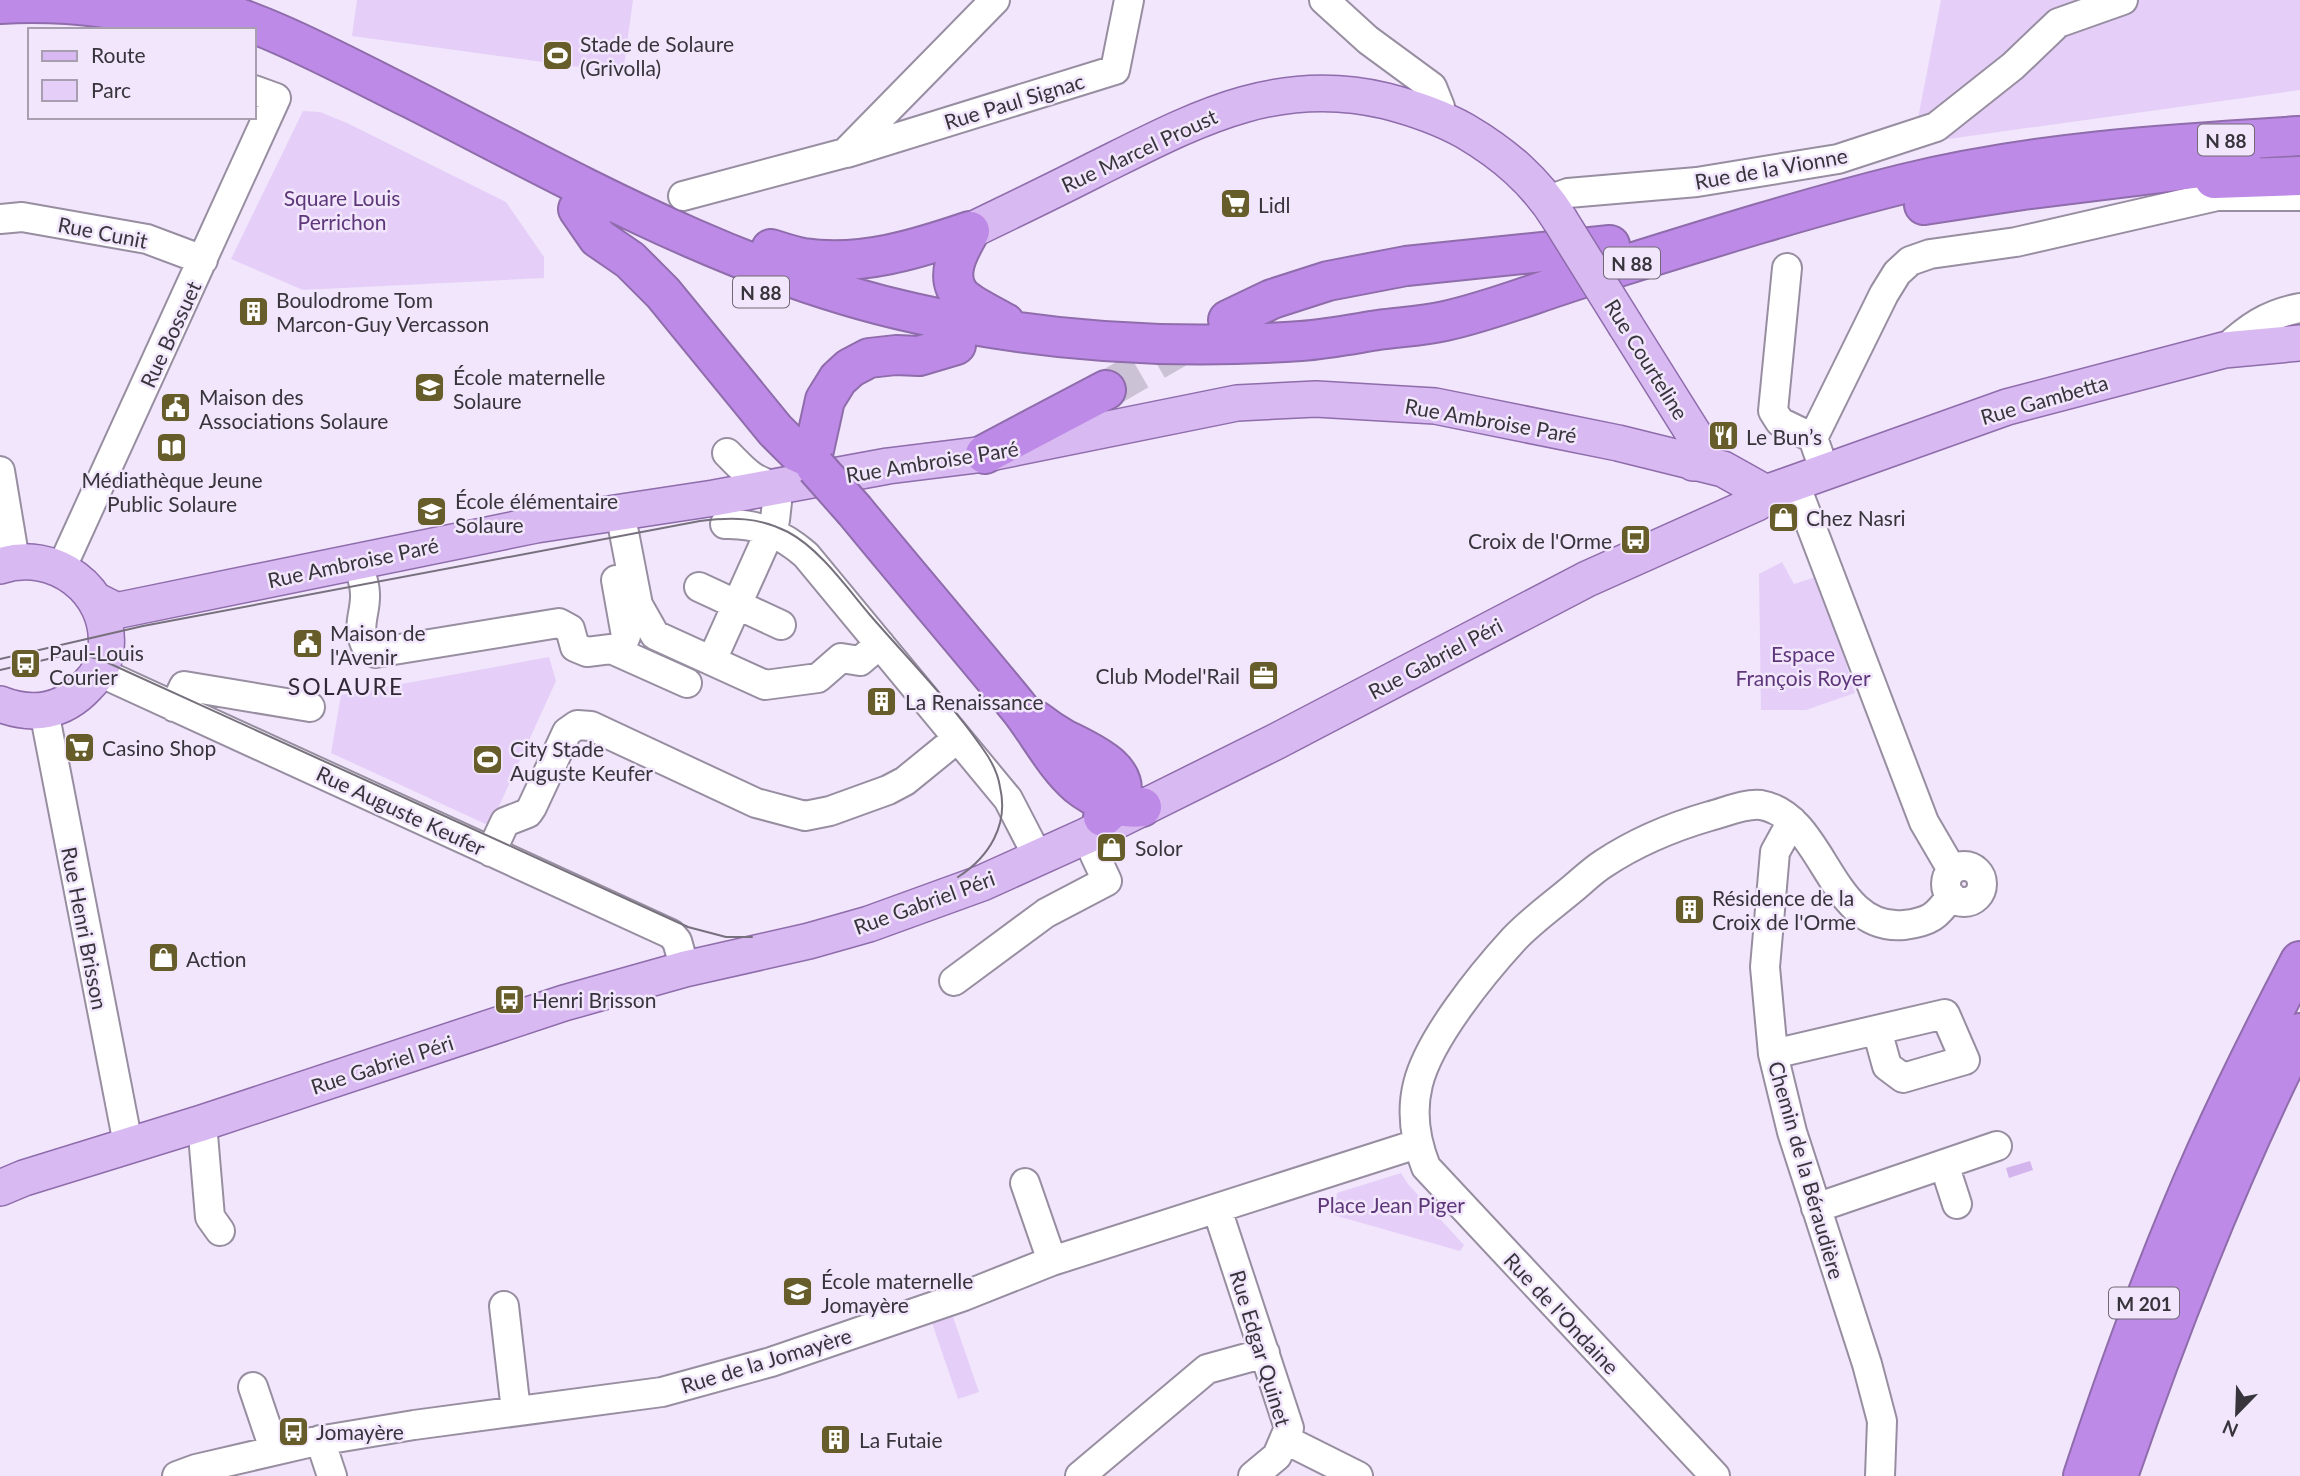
<svg xmlns="http://www.w3.org/2000/svg" width="2300" height="1476" font-family="Lato,sans-serif">
	<style>
		.green { fill: #e5cff8 }
		.water { fill: #d3b4ed }
		.lines { fill: none; stroke-linecap: round; stroke-linejoin: round }
		.highway-tunnel { stroke: #ccc2d5; stroke-width: 38; stroke-dasharray: 38 19; stroke-linecap: butt }
		.minor-casing { stroke: #988ea1; stroke-width: 32 }
		.major-casing { stroke: #8f6cab; stroke-width: 38 }
		.highway-casing { stroke: #8f6cab; stroke-width: 42 }
		.minor { stroke: #fff; stroke-width: 28 }
		.major { stroke: #d8b9f1; stroke-width: 35 }
		.highway { stroke: #be8ae7; stroke-width: 38 }
		.tram { stroke: #77707d; stroke-width: 2 }
		.major-bridge-casing { stroke: #8f6cab; stroke-width: 38; stroke-linecap: butt }
		.highway-bridge-casing { stroke: #8f6cab; stroke-width: 42; stroke-linecap: butt }
		.major-bridge { stroke: #d8b9f1; stroke-width: 35 }
		.highway-bridge { stroke: #be8ae7; stroke-width: 38 }
		.labels { text-anchor: middle; dominant-baseline: central; stroke-width: 5; stroke-linejoin: round; paint-order: stroke }
		.shield { fill: #f1e6fb; stroke: #706975; stroke-width: 2 }
		.shield-label { font-size: 19px; font-weight: bold; fill: #38343c }
		.poi-label { font-size: 21px; fill: #38343c; stroke: #f1e6fb; text-anchor: start }
		.street-label { font-size: 21px; fill: #38343c; stroke: #f1e6fb }
		.park-label { font-size: 21px; fill: #5e377a; stroke: #f1e6fb }
		.neighbourhood-label { font-size: 23px; letter-spacing: 2px; fill: #302837; stroke: #f1e6fb }
	</style>
	<rect width="100%" height="100%" fill="#f1e6fb"/>
	<path class="green" d="M 357,0 L 633,0 L 623,73 L 352,36 Z
		M 1941,0 L 2300,0 L 2300,90 L 1913,144 Z
		M 303,111 L 320,112 L 347,123 L 506,202 L 544,257 L 544,278 L 303,290 L 231,259 Z
		M 1782,562 L 1794,584 L 1819,576 L 1855,693 L 1806,710 L 1761,710 L 1759,574 Z
		M 549,657 L 556,681 L 490,826 L 331,753 L 341,695 Z
		M 1401,1173 L 1408,1184 L 1464,1245 L 1460,1251 L 1334,1215 L 1337,1193 Z
		M 952,1314 L 979,1392 L 958,1399 L 931,1320 Z"/>
	<path class="water" d="M 2030,1161 L 2033,1170 L 2009,1178 L 2006,1168 Z"/>
	<g class="lines">
		<path class="highway-tunnel" d="M 1106,390 L 1199,336"/>
		<defs>
			<path id="minor" d="M 1324,0 L 1368,40 L 1432,87 L 1440,107 L 1438,117
				M 847,153 L 1115,70 L 1129,0
				M 683,196 L 845,153 L 995,0
				M 1548,200 L 1568,193 L 1697,182 L 1838,159 L 1936,127 L 2013,66 L 2058,23 L 2123,0
				M 0,219 L 22,217 L 147,239 L 203,260
				M 1787,268 L 1773,411 L 1780,422 L 1813,438
				M 2224,350 C 2248,328 2267,314 2300,308
				M 0,471 L 15,561
				M 1825,472 L 1813,438 L 1884,294 L 1897,273 L 1910,261 L 1930,254 L 2016,242 L 2217,196 L 2300,196
				M 1795,484 L 1924,822 L 1952,870
				M 620,512 L 638,605 L 655,635 L 765,685 L 818,678 L 841,658 L 860,661 L 880,644
				M 725,524 C 757,523 782,534 806,555 L 1008,799 L 1038,857
				M 357,561 C 360,571 365,583 365,594 C 366,614 355,626 367,648 L 375,653 L 559,623 L 570,629 L 575,647 L 587,652 L 611,649 L 687,683
				M 61,569 L 276,98 L 254,90
				M 616,580 L 626,636 L 619,652
				M 699,587 L 781,625
				M 712,660 L 775,520 L 777,502 L 775,486 C 751,480 744,470 727,453
				M 103,665 L 103,670 L 108,676 L 671,934 L 677,941 L 685,969
				M 174,707 L 184,686 L 310,707
				M 44,711 L 128,1144
				M 1792,821 L 1775,852 L 1765,967 L 1773,1054 L 1792,1132 L 1867,1364 L 1882,1421 L 1880,1476
				M 491,852 L 505,822 L 528,813 L 532,807 L 567,732 L 577,725 L 591,726 L 756,803 L 805,816 L 830,811 L 888,790 L 905,781 L 948,746
				M1946 884a18 18 0 1 1 36 0a18 18 0 1 1-36 0Z
				M 954,981 L 1046,913 L 1107,881 L 1086,836
				M 1773,1054 L 1945,1014 L 1965,1060 L 1903,1078 L 1887,1066 L 1877,1030
				M 202,1123 L 210,1217 L 220,1231
				M 1944,1164 L 1957,1204
				M 1025,1183 L 1052,1261
				M 1816,1208 L 1997,1146
				M 1217,1209 L 1289,1428 L 1277,1456 L 1253,1476
				M 504,1306 L 516,1411
				M 253,1387 L 274,1449
				M 320,1440 L 332,1476
				M 1286,1440 L 1358,1476
				M 177,1476 L 196,1469 L 312,1442 L 414,1425 L 662,1392 L 771,1362 L 964,1296 L 1052,1261 L 1417,1144
				M 1080,1476 L 1207,1369 L 1265,1353
				M 1715,1476 L 1426,1167 C 1416,1142 1411,1112 1418,1084 C 1429,1039 1482,974 1514,939 C 1531,921 1552,906 1571,890 C 1581,882 1592,871 1603,864 C 1636,842 1672,827 1710,816 C 1726,812 1745,803 1761,805 C 1825,816 1829,932 1904,925 C 1930,922 1937,916 1951,896"/>
			<path id="major" d="M 970,231 C 1011,211 1053,191 1094,170 C 1191,122 1274,74 1386,101 C 1413,108 1440,117 1465,131 C 1504,154 1536,181 1560,220
				M 1626,326 L 1695,436 L 1697,445 L 1693,463
				M 0,566 C 53,548 112,590 106,649 C 105,664 98,675 87,686 C 63,712 33,717 0,704
				M 95,600 L 113,609 L 120,610 L 536,525 L 714,498 L 888,466 L 985,454 L 1237,403 L 1316,399 L 1435,406 L 1618,443 L 1723,469 L 1766,493
				M 0,1188 L 24,1178 L 202,1123 L 564,1003 L 685,969 L 809,941 L 869,924 L 982,883 L 1086,836 L 1275,742 L 1587,579 L 1757,503 L 1766,493 L 2007,407 L 2224,350 L 2300,343"/>
			<path id="highway" d="M 179,0 C 262,19 339,63 414,100 C 575,182 736,274 914,313 C 1041,342 1172,350 1301,341 C 1327,339 1353,334 1378,330 C 1400,327 1423,326 1445,321 C 1491,311 1537,292 1583,278 C 1689,245 1795,211 1903,184 C 2033,152 2167,144 2300,136
				M 0,4 C 67,0 139,9 203,30
				M 2214,179 L 2300,176
				M 1924,205 L 2023,190 L 2242,163
				M 578,209 L 598,238 L 630,260 L 663,293 L 775,430 L 797,452 L 812,459 L 816,467
				M 970,231 C 959,250 943,277 962,297 C 972,306 993,316 1005,323
				M 771,249 C 781,252 792,256 803,258 C 860,267 917,249 970,231
				M 1228,320 L 1272,299 L 1328,281 L 1406,266 L 1610,245
				M 985,454 L 1106,390
				M 812,459 L 825,400 L 838,379 L 850,368 L 869,358 L 896,355 L 919,356 L 956,345
				M 855,511 C 909,577 965,642 1019,708 C 1039,733 1054,764 1078,785 C 1094,798 1121,811 1142,807
				M 1037,721 C 1046,728 1055,734 1064,739 C 1085,750 1136,770 1118,801 C 1115,807 1108,812 1103,817
				M 2083,1476 C 2119,1367 2159,1257 2206,1152 C 2235,1088 2267,1024 2300,961
				M 2118,1476 C 2170,1325 2228,1176 2300,1033"/>
		</defs>
		<use href="#minor" class="minor-casing"/>
		<use href="#major" class="major-casing"/>
		<use href="#highway" class="highway-casing"/>
		<use href="#minor" class="minor"/>
		<use href="#major" class="major"/>
		<use href="#highway" class="highway"/>
		<path class="tram" d="M 0,659 L 143,626 L 700,521 C 732,517 759,517 788,532 C 820,549 847,588 870,615 C 908,659 950,701 983,749 C 991,760 998,774 1000,787 C 1009,825 989,857 958,877
			M 0,670 L 70,654 L 81,654 L 104,661 L 688,927 L 726,937 L 752,937"/>
		<defs>
			<path id="major-bridge" d="M 1560,220 L 1626,326"/>
			<path id="highway-bridge" d="M 816,467 L 855,511"/>
		</defs>
		<use href="#major-bridge" class="major-bridge-casing"/>
		<use href="#highway-bridge" class="highway-bridge-casing"/>
		<use href="#major-bridge" class="major-bridge"/>
		<use href="#highway-bridge" class="highway-bridge"/>
	</g>
	<defs>
		<symbol id="stadium-square" viewBox="-11 -11 22 22"><rect x="-9" y="-9" width="18" height="18" rx="4" fill="#675d2a" stroke="#f1e6fb"/><path d="M0-5a6.5 5 0 1 0 0 10a6.5 5 0 1 0 0-10ZM-3.5-1.8h7v3.6h-7Z" fill="#fff"/></symbol>
		<symbol id="supermarket-square" viewBox="-11 -11 22 22"><rect x="-9" y="-9" width="18" height="18" rx="4" fill="#675d2a" stroke="#f1e6fb"/><path d="M-6-5.5h2.5l.6 2H6L4.5 2H-2.5L-4.4-4H-6ZM-1.5 3.2a1.3 1.3 0 1 0 .1 0ZM3 3.2a1.3 1.3 0 1 0 .1 0Z" fill="#fff"/></symbol>
		<symbol id="building-square" viewBox="-11 -11 22 22"><rect x="-9" y="-9" width="18" height="18" rx="4" fill="#675d2a" stroke="#f1e6fb"/><path d="M-4-6H4V6H1V3H-1V6H-4ZM-2.5-4.3h1.7v1.8h-1.7ZM.8-4.3h1.7v1.8H.8ZM-2.5-1h1.7V.8h-1.7ZM.8-1h1.7V.8H.8Z" fill="#fff"/></symbol>
		<symbol id="school-square" viewBox="-11 -11 22 22"><rect x="-9" y="-9" width="18" height="18" rx="4" fill="#675d2a" stroke="#f1e6fb"/><path d="M0-5L7-2L0 1L-7-2ZM-4 1L0 2.5L4 1V4Q0 6-4 4Z" fill="#fff"/></symbol>
		<symbol id="civic-square" viewBox="-11 -11 22 22"><rect x="-9" y="-9" width="18" height="18" rx="4" fill="#675d2a" stroke="#f1e6fb"/><path d="M-.6-6.5H3V-4.5H.6V-3L4-1V1h2V6H-6V1h2V-1L-.6-3ZM-1.2 2.5V6h2.4V2.5Z" fill="#fff"/></symbol>
		<symbol id="restaurant-square" viewBox="-11 -11 22 22"><rect x="-9" y="-9" width="18" height="18" rx="4" fill="#675d2a" stroke="#f1e6fb"/><path d="M-5-6h1v4h1v-4h1v4h1v-4h1v5L-1.5 .5V6h-2V.5L-5-1ZM5-6V6H3V1.5H1.5Q1.5-4 5-6Z" fill="#fff"/></symbol>
		<symbol id="library-square" viewBox="-11 -11 22 22"><rect x="-9" y="-9" width="18" height="18" rx="4" fill="#675d2a" stroke="#f1e6fb"/><path d="M-6-4Q-3-5.5-.7-3.5V5Q-3 3-6 4ZM6-4Q3-5.5 .7-3.5V5Q3 3 6 4Z" fill="#fff"/></symbol>
		<symbol id="shop-square" viewBox="-11 -11 22 22"><rect x="-9" y="-9" width="18" height="18" rx="4" fill="#675d2a" stroke="#f1e6fb"/><path d="M-5-2.5h2.3a2.7 3.5 0 0 1 5.4 0H5L5.5 6h-11ZM-1.5-2.5h3a1.5 2.3 0 0 0-3 0Z" fill="#fff"/></symbol>
		<symbol id="bus-square" viewBox="-11 -11 22 22"><rect x="-9" y="-9" width="18" height="18" rx="4" fill="#675d2a" stroke="#f1e6fb"/><path d="M-5-6H5V4H4V6H2V4H-2V6H-4V4H-5ZM-3.5-4V0h7V-4ZM-3.5 1.2v1.5H-2V1.2ZM2 1.2v1.5H3.5V1.2Z" fill="#fff"/></symbol>
		<symbol id="office-square" viewBox="-11 -11 22 22"><rect x="-9" y="-9" width="18" height="18" rx="4" fill="#675d2a" stroke="#f1e6fb"/><path d="M-6-3h4V-5.5h4V-3h4V5H-6ZM-1-4.5V-3h2v-1.5ZM-6 0V1H6V0Z" fill="#fff"/></symbol>
	</defs>
	<g fill-rule="evenodd">
		<use href="#stadium-square" x="540" y="38" width="35" height="35"/>
		<use href="#supermarket-square" x="1218" y="186" width="35" height="35"/>
		<use href="#building-square" x="236" y="294" width="35" height="35"/>
		<use href="#school-square" x="412" y="370" width="35" height="35"/>
		<use href="#civic-square" x="158" y="390" width="35" height="35"/>
		<use href="#restaurant-square" x="1706" y="418" width="35" height="35"/>
		<use href="#library-square" x="154" y="430" width="35" height="35"/>
		<use href="#school-square" x="414" y="494" width="35" height="35"/>
		<use href="#shop-square" x="1766" y="500" width="35" height="35"/>
		<use href="#bus-square" x="1618" y="522" width="35" height="35"/>
		<use href="#civic-square" x="290" y="626" width="35" height="35"/>
		<use href="#bus-square" x="8" y="646" width="35" height="35"/>
		<use href="#office-square" x="1246" y="658" width="35" height="35"/>
		<use href="#building-square" x="864" y="684" width="35" height="35"/>
		<use href="#supermarket-square" x="62" y="730" width="35" height="35"/>
		<use href="#stadium-square" x="470" y="742" width="35" height="35"/>
		<use href="#shop-square" x="1094" y="830" width="35" height="35"/>
		<use href="#building-square" x="1672" y="892" width="35" height="35"/>
		<use href="#shop-square" x="146" y="940" width="35" height="35"/>
		<use href="#bus-square" x="492" y="982" width="35" height="35"/>
		<use href="#school-square" x="780" y="1274" width="35" height="35"/>
		<use href="#bus-square" x="276" y="1414" width="35" height="35"/>
		<use href="#building-square" x="818" y="1422" width="35" height="35"/>
	</g>
	<g class="labels">
		<g class="shield">
			<rect x="2198" y="124.5" width="56" height="31" rx="5"/>
			<rect x="1604" y="247.5" width="56" height="31" rx="5"/>
			<rect x="733" y="276.5" width="56" height="31" rx="5"/>
			<rect x="2109" y="1287.5" width="70" height="31" rx="5"/>
		</g>
		<g class="shield-label">
			<text x="2226" y="140">N 88</text>
			<text x="1632" y="263">N 88</text>
			<text x="761" y="292">N 88</text>
			<text x="2144" y="1303">M 201</text>
		</g>
		<g class="poi-label">
			<text x="580" y="43">Stade de Solaure<tspan x="580" dy="24">(Grivolla)</tspan></text>
			<text x="1258" y="204">Lidl</text>
			<text x="276" y="299">Boulodrome Tom<tspan x="276" dy="24">Marcon-Guy Vercasson</tspan></text>
			<text x="453" y="376">École maternelle<tspan x="453" dy="24">Solaure</tspan></text>
			<text x="199" y="396">Maison des<tspan x="199" dy="24">Associations Solaure</tspan></text>
			<text x="1746" y="436">Le Bun’s</text>
			<text x="172" y="479" text-anchor="middle">Médiathèque Jeune<tspan x="172" dy="24">Public Solaure</tspan></text>
			<text x="455" y="500">École élémentaire<tspan x="455" dy="24">Solaure</tspan></text>
			<text x="1806" y="517">Chez Nasri</text>
			<text x="1612" y="540" text-anchor="end">Croix de l'Orme</text>
			<text x="330" y="632">Maison de<tspan x="330" dy="24">l'Avenir</tspan></text>
			<text x="49" y="652">Paul-Louis<tspan x="49" dy="24">Courier</tspan></text>
			<text x="1240" y="675" text-anchor="end">Club Model'Rail</text>
			<text x="905" y="701">La Renaissance</text>
			<text x="102" y="747">Casino Shop</text>
			<text x="510" y="748">City Stade<tspan x="510" dy="24">Auguste Keufer</tspan></text>
			<text x="1135" y="847">Solor</text>
			<text x="1712" y="897">Résidence de la<tspan x="1712" dy="24">Croix de l'Orme</tspan></text>
			<text x="186" y="958">Action</text>
			<text x="532" y="999">Henri Brisson</text>
			<text x="821" y="1280">École maternelle<tspan x="821" dy="24">Jomayère</tspan></text>
			<text x="316" y="1431">Jomayère</text>
			<text x="859" y="1439">La Futaie</text>
		</g>
		<g class="street-label">
			<text transform="translate(1014 101) rotate(-17)">Rue Paul Signac</text>
			<text transform="translate(1139 150) rotate(-25)">Rue Marcel Proust</text>
			<text transform="translate(1771 168) rotate(-10)">Rue de la Vionne</text>
			<text transform="translate(103 232) rotate(11)">Rue Cunit</text>
			<text transform="translate(170 334) rotate(-65)">Rue Bossuet</text>
			<text transform="translate(1647 359) rotate(58)">Rue Courteline</text>
			<text transform="translate(2044 399) rotate(-16)">Rue Gambetta</text>
			<text transform="translate(1491 420) rotate(10)">Rue Ambroise Paré</text>
			<text transform="translate(932 461) rotate(-9)">Rue Ambroise Paré</text>
			<text transform="translate(353 562) rotate(-12)">Rue Ambroise Paré</text>
			<text transform="translate(1435 658) rotate(-28)">Rue Gabriel Péri</text>
			<text transform="translate(401 810) rotate(25)">Rue Auguste Keufer</text>
			<text transform="translate(924 902) rotate(-20)">Rue Gabriel Péri</text>
			<text transform="translate(85 928) rotate(79)">Rue Henri Brisson</text>
			<text transform="translate(382 1064) rotate(-18)">Rue Gabriel Péri</text>
			<text transform="translate(1807 1170) rotate(74)">Chemin de la Béraudière</text>
			<text transform="translate(1562 1313) rotate(47)">Rue de l'Ondaine</text>
			<text transform="translate(1261 1348) rotate(73)">Rue Edgar Quinet</text>
			<text transform="translate(766 1360) rotate(-17)">Rue de la Jomayère</text>
		</g>
		<g class="park-label">
			<text x="342" y="197">Square Louis<tspan x="342" dy="24">Perrichon</tspan></text>
			<text x="1803" y="653">Espace<tspan x="1803" dy="24">François Royer</tspan></text>
			<text x="1391" y="1204">Place Jean Piger</text>
		</g>
		<g class="neighbourhood-label">
			<text x="346" y="686">SOLAURE</text>
		</g>
	</g>
	<rect x="28" y="28" width="228" height="91" fill="#f1e6fb" stroke="#a79faf" stroke-width="2"/>
	<rect x="42" y="51" width="35" height="10" fill="#d8b9f1" stroke="#a79faf" stroke-width="2"/>
	<text x="91" y="63" font-size="21" fill="#38343c">Route</text>
	<rect x="42" y="80" width="35" height="21" fill="#e5cff8" stroke="#a79faf" stroke-width="2"/>
	<text x="91" y="98" font-size="21" fill="#38343c">Parc</text>
	<g transform="translate(2237 1413) rotate(203)" stroke="#f1e6fb" stroke-width="5" paint-order="stroke">
	<path d="M0-5L12 26L0 18L-12 26Z" fill="#38343c"/>
	<text y="-10" font-size="19" font-weight="bold" text-anchor="middle" fill="#38343c">N</text>
	</g>
</svg>
